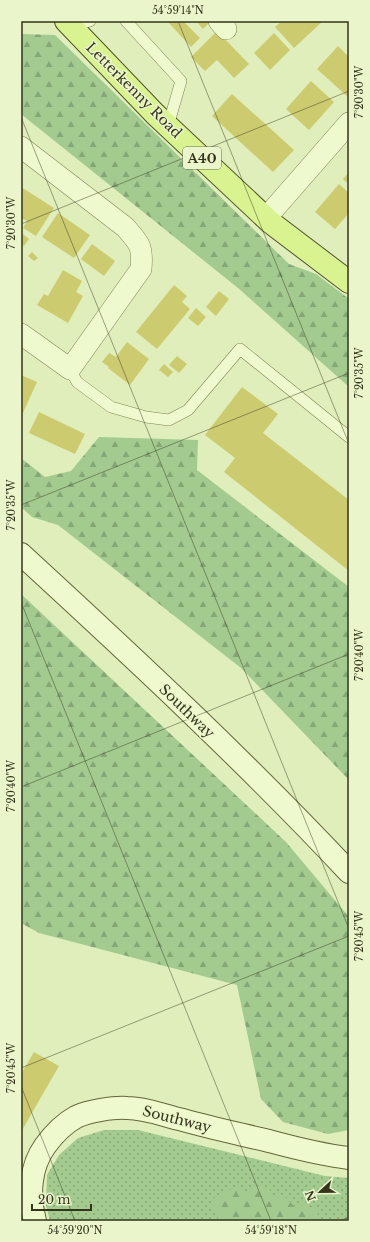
<svg xmlns="http://www.w3.org/2000/svg" width="370" height="1242" font-family="'Libre Baskerville',serif">
	<style>
		.grass { fill: url(#grass-dots) }
		.forest { fill: url(#forest-firs) }
		.building { fill: #cdcb70 }
		.lines { fill: none; stroke-linecap: round; stroke-linejoin: round }
		.lane-casing { stroke: #808555; stroke-width: 12 }
		.street-casing { stroke: #808555; stroke-width: 22 }
		.secondary-casing { stroke: #636739; stroke-width: 24 }
		.primary-casing { stroke: #51522a; stroke-width: 24 }
		.lane { stroke: #eef9ce; stroke-width: 11 }
		.street { stroke: #eef9ce; stroke-width: 21 }
		.secondary { stroke: #eef9ce; stroke-width: 22 }
		.primary { stroke: #daf391; stroke-width: 22 }
		.ticks { fill: none; stroke: #33341a; stroke-width: 1; stroke-opacity: 0.45 }
		.labels { text-anchor: middle; dominant-baseline: central; stroke-width: 3; stroke-linejoin: round; paint-order: stroke }
		.shield { fill: #eaf5cb; stroke: #6a6e4f; stroke-width: 1 }
		.shield-label { font-size: 13px; font-weight: bold; fill: #33341a }
		.street-label { font-size: 14px; fill: #33341a; stroke: #eaf5cb }
		.neatline { fill: none; stroke: #33341a; stroke-width: 1.5 }
		.ticks-label { font-size: 10px; text-anchor: middle; fill: #33341a }
	</style>
	<defs>
		<pattern id="grass-dots" width="8" height="8" patternUnits="userSpaceOnUse"><rect width="8" height="8" fill="#a3cb90"/><path d="M2 2h.1M6 6h.1" fill="none" stroke="#85a675" stroke-width="1.8" stroke-linecap="round"/></pattern>
		<pattern id="forest-firs" width="22" height="20" patternUnits="userSpaceOnUse"><rect width="22" height="20" fill="#a3cb90"/><path d="M5 1l3.5 6h-7zM16 11l3.5 6h-7z" fill="#85a675"/></pattern>
	</defs>
	<rect width="100%" height="100%" fill="#e0eebb"/>
	<path class="grass" d="M 104,1130 L 138,1130 L 325,1176 L 349,1178 L 349,1221 L 50,1221 L 46,1205 L 47,1175 L 59,1155 L 78,1138 Z"/>
	<path class="forest" d="M 21,34 L 55,35 L 289,264 L 316,274 L 349,299 L 349,387 L 238,288 L 21,114 Z
		M 99,437 L 198,440 L 197,470 L 349,587 L 349,780 L 241,668 L 58,525 L 32,517 L 21,507 L 21,458 L 45,477 L 71,471 Z
		M 21,594 L 286,842 L 349,917 L 349,1130 L 328,1134 L 283,1122 L 261,1099 L 237,985 L 39,933 L 21,923 Z
		M 237,1186 L 246,1193 L 258,1186 L 269,1189 L 274,1197 L 286,1198 L 295,1207 L 308,1204 L 317,1210 L 319,1221 L 219,1221 L 211,1200 Z"/>
	<path class="building" d="M 167,21 L 183,21 L 200,38 L 191,47 Z
		M 196,21 L 209,21 L 210,22 L 203,29 Z
		M 282,21 L 323,21 L 294,48 L 275,27 Z
		M 217,31 L 249,64 L 234,78 L 217,60 L 205,71 L 191,57 Z
		M 274,33 L 290,50 L 270,70 L 254,53 Z
		M 338,46 L 349,57 L 349,98 L 317,69 Z
		M 311,81 L 334,102 L 309,130 L 286,109 Z
		M 232,94 L 294,150 L 273,172 L 212,116 Z
		M 349,172 L 349,185 L 343,179 Z
		M 339,184 L 349,193 L 349,213 L 335,229 L 315,212 Z
		M 21,187 L 54,208 L 36,236 L 23,228 L 27,221 L 21,218 Z
		M 58,213 L 90,235 L 74,258 L 42,237 Z
		M 23,234 L 29,239 L 24,246 L 21,244 L 21,237 Z
		M 92,244 L 115,261 L 104,276 L 81,259 Z
		M 32,252 L 38,258 L 34,261 L 28,256 Z
		M 63,270 L 82,281 L 76,292 L 83,296 L 68,323 L 37,305 L 44,294 L 48,296 Z
		M 174,285 L 187,296 L 182,302 L 190,309 L 157,349 L 136,332 Z
		M 219,291 L 229,299 L 216,316 L 206,307 Z
		M 196,308 L 206,317 L 198,326 L 188,318 Z
		M 127,342 L 149,359 L 130,385 L 108,368 L 109,367 L 102,362 L 109,353 L 116,357 Z
		M 177,356 L 187,364 L 179,373 L 169,365 Z
		M 164,364 L 173,372 L 168,377 L 159,370 Z
		M 21,375 L 37,382 L 22,415 L 21,415 Z
		M 242,387 L 278,414 L 263,433 L 349,500 L 349,571 L 224,472 L 235,458 L 205,435 Z
		M 39,412 L 85,434 L 75,454 L 29,433 Z
		M 34,1052 L 59,1066 L 21,1132 L 21,1074 Z"/>
	<g class="lines">
		<defs>
			<path id="lane" d="M 126,21 L 181,81 L 168,126
				M 71,26 L 90,21
				M 70,369 L 77,382 L 111,407 L 146,417 L 169,420 L 188,410 L 240,349 L 349,437"/>
			<path id="street" d="M 219,21 L 226,29
				M 21,147 L 125,227 C 140,244 143,246 141,269 L 70,369 L 21,334
				M 266,218 L 349,123"/>
			<path id="secondary" d="M 21,554 C 133,657 245,761 349,872
				M 35,1221 C 28,1196 30,1167 45,1146 C 53,1135 65,1123 76,1117 C 88,1111 114,1107 127,1108 C 147,1108 164,1116 183,1120 C 211,1128 240,1134 269,1141 C 295,1148 322,1155 349,1158"/>
			<path id="primary" d="M 66,21 L 155,114 L 270,222 L 349,282"/>
		</defs>
		<use href="#lane" class="lane-casing"/>
		<use href="#street" class="street-casing"/>
		<use href="#secondary" class="secondary-casing"/>
		<use href="#primary" class="primary-casing"/>
		<use href="#lane" class="lane"/>
		<use href="#street" class="street"/>
		<use href="#secondary" class="secondary"/>
		<use href="#primary" class="primary"/>
	</g>
	<path class="ticks" d="M 178,21 L 349,444M 21,117 L 349,929M 21,224 L 349,91M 21,505 L 349,373M 21,602 L 271,1221M 21,787 L 349,654M 21,1068 L 349,936M 21,1086 L 75,1221M 340,1221 L 349,1217"/>
	<g class="labels">
		<rect class="shield" x="183" y="147" width="38" height="22" rx="3"/>
		<g class="shield-label">
			<text x="202" y="158">A40</text>
		</g>
		<g class="street-label">
			<text transform="translate(134 90) rotate(45)">Letterkenny Road</text>
			<text transform="translate(187 711) rotate(44)">Southway</text>
			<text transform="translate(177 1119) rotate(14)">Southway</text>
		</g>
	</g>
	<rect width="370" height="1242" fill="none" stroke="#eaf5cb" stroke-width="44"/>
	<g transform="translate(320 1192) rotate(248)" stroke="#eaf5cb" stroke-width="3" paint-order="stroke">
	<path d="M0-3L7 15L0 10L-7 15Z" fill="#33341a"/>
	<text y="-6" font-size="11" font-weight="bold" text-anchor="middle" fill="#33341a">N</text>
	</g>
	<path d="M32 1204v6h59v-6" fill="none" stroke="#33341a" stroke-width="2"/>
	<text x="38" y="1204" font-size="12" fill="#33341a" stroke="#eaf5cb" stroke-width="3" paint-order="stroke">20 m</text>
	<rect x="22" y="22" width="326" height="1198" class="neatline"/>
	<g class="ticks-label">
		<text x="178" y="14">54°59'14"N</text>
		<text transform="translate(359 92) rotate(-90)" y="4">7°20'30"W</text>
		<text transform="translate(11 223) rotate(-90)" y="4">7°20'30"W</text>
		<text transform="translate(359 373) rotate(-90)" y="4">7°20'35"W</text>
		<text transform="translate(11 505) rotate(-90)" y="4">7°20'35"W</text>
		<text transform="translate(359 655) rotate(-90)" y="4">7°20'40"W</text>
		<text transform="translate(11 786) rotate(-90)" y="4">7°20'40"W</text>
		<text transform="translate(359 936) rotate(-90)" y="4">7°20'45"W</text>
		<text transform="translate(11 1068) rotate(-90)" y="4">7°20'45"W</text>
		<text x="75" y="1234">54°59'20"N</text>
		<text x="271" y="1234">54°59'18"N</text>
	</g>
</svg>
